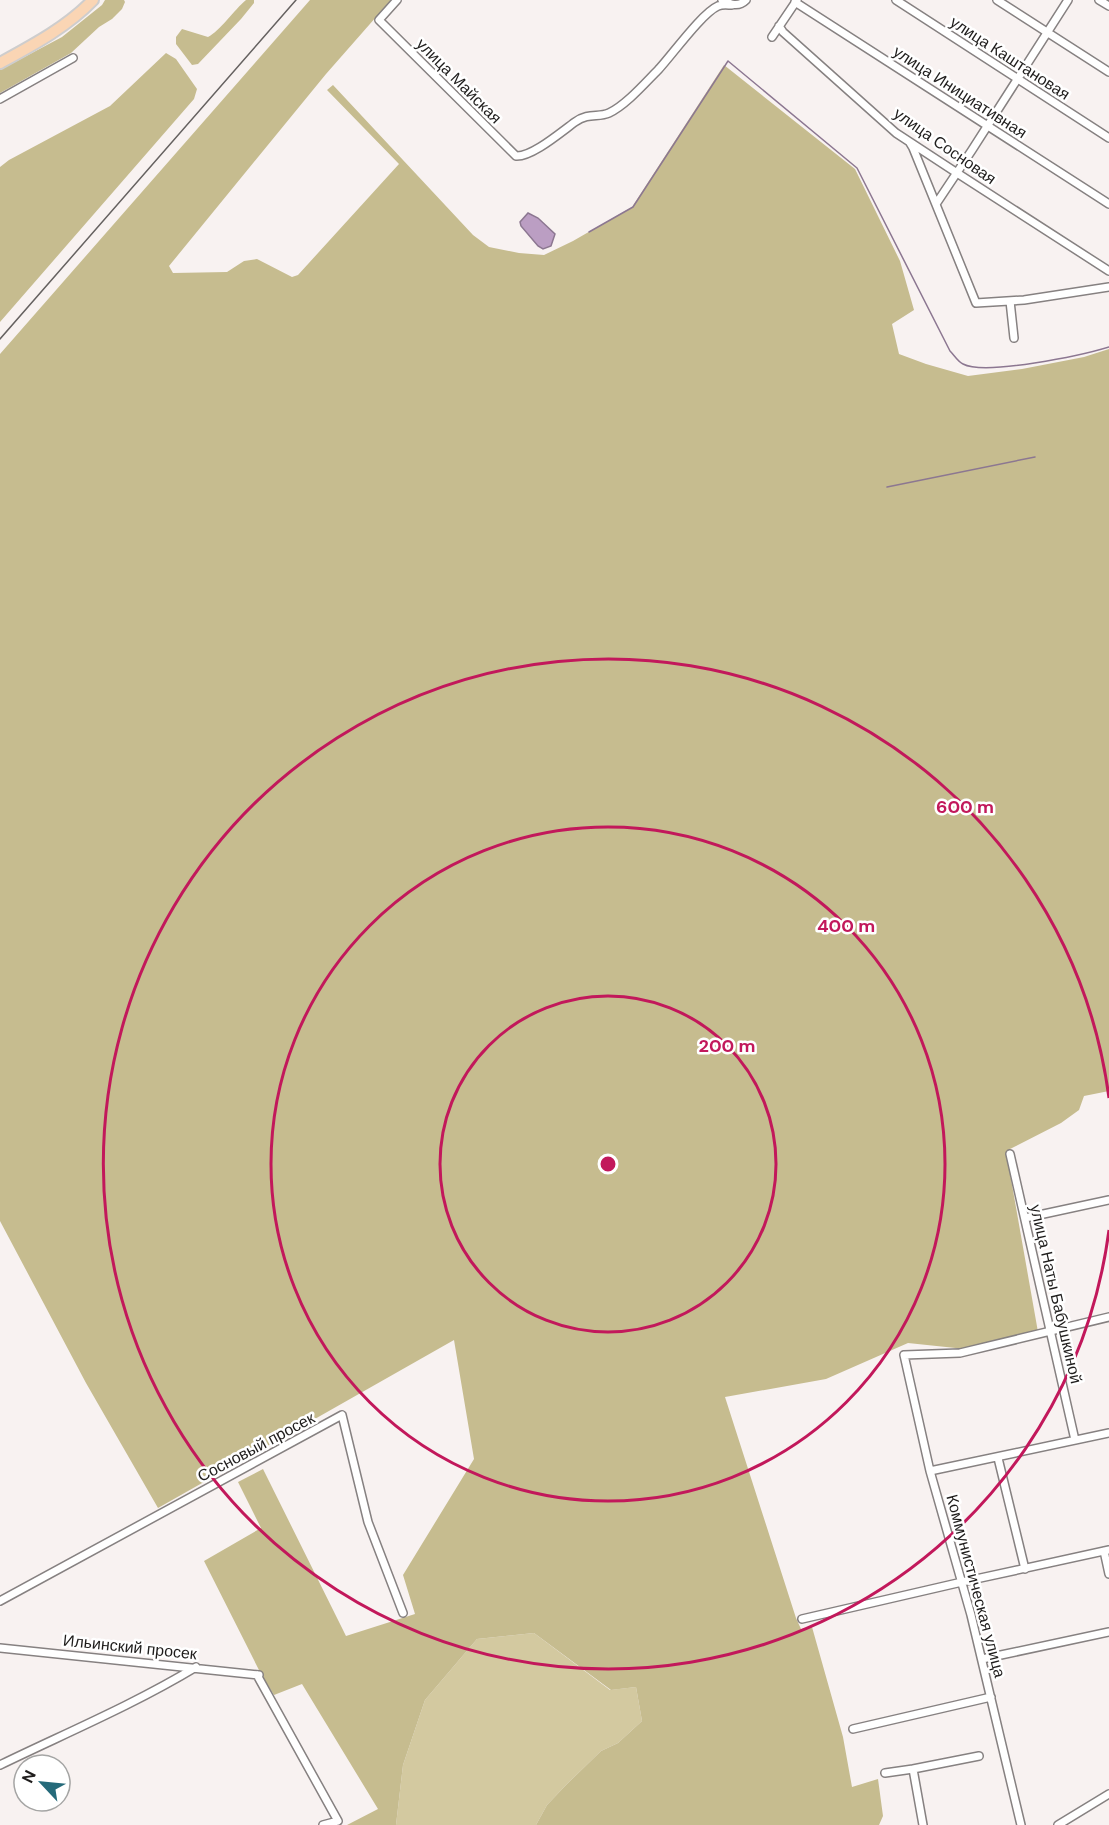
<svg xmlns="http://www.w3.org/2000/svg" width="1109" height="1825" font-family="'DM Sans',sans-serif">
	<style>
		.green { fill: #d3c9a0 }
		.forest { fill: #c6bc8f }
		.water { fill: #bb9ec3; stroke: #8c7791; stroke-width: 1.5 }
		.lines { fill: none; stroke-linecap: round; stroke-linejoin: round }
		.stream { stroke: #8c7791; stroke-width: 1.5 }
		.street-casing { stroke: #868181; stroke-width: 10 }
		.primary-casing { stroke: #cecdcd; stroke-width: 14 }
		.street { stroke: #fff; stroke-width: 7 }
		.primary { stroke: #fad5b4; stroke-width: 10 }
		.rail { stroke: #656160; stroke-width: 1.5 }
		.ring { fill: none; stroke: #c2185b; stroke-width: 3 }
		.labels { text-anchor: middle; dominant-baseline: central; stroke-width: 5; stroke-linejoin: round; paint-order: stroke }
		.street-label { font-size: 16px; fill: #1f1d1c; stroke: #fff }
		.centre { fill: #c2185b; stroke: #fff; stroke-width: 3 }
		.ring-label { font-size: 18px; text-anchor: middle; font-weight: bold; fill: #c2185b; stroke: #fff; stroke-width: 5; stroke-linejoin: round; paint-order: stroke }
	</style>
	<rect width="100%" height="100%" fill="#f8f2f1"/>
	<path class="green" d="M 534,1633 L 610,1690 L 636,1687 L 642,1721 L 618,1743 L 601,1751 L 566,1785 L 547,1805 L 536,1825 L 396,1825 L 403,1765 L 425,1700 L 477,1639 Z"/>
	<path class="forest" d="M 105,0 L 124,0 L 125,2 L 122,9 L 112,19 L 99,27 L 71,53 L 0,93 L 0,70 L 62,37 L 102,5 Z
		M 246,0 L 254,0 L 254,3 L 241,19 L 198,64 L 192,65 L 176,44 L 176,37 L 182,29 L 208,37 C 220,31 234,10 246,0 Z
		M 310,0 L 391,0 L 326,74 L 169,266 L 173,273 L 227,272 L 244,261 L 257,259 L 292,277 L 298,275 L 399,164 L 327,90 L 333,85 L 473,235 L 489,247 L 519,253 L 544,255 L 573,241 L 632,207 L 724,65 L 855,169 L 900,261 L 914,310 L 892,324 L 899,354 L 926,364 L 968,376 L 1022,369 L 1084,357 L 1109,349 L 1109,1091 L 1084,1096 L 1079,1110 L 1061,1123 L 1006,1151 L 1038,1332 L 965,1349 L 908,1343 L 826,1379 L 725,1397 L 796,1618 L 801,1629 L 812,1627 L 843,1737 L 852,1787 L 878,1779 L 883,1816 L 879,1825 L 536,1825 L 547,1805 L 566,1785 L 601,1751 L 618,1743 L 642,1721 L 636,1687 L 611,1690 L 534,1633 L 477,1639 L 425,1700 L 403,1765 L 396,1825 L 347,1825 L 378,1809 L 302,1684 L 274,1695 L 262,1676 L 204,1561 L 261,1528 L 238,1482 L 263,1469 L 346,1636 L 415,1614 L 403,1575 L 474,1459 L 454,1340 L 158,1508 L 86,1383 L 0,1221 L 0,354 Z
		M 166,53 L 176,59 L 197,89 L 194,99 L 0,322 L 0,167 L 9,160 L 110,106 Z"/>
	<path class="water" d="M 528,213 L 538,218 L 555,234 L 551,246 L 543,249 L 538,246 L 521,226 L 520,222 Z"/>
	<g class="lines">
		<path class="stream" d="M 589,232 L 633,207 L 728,61 L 857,168 L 950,351 C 954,355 958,362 963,364 C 985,376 1083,355 1109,347
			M 887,487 L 1035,457"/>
		<defs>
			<path id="street" d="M 397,0 L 379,20 L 516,156 C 532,157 561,132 575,122 C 589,112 598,118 609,113 C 626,105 645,83 658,70 C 672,55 702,13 718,6 C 722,4 728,5 732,5
				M 722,0 C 730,4 738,8 746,0
				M 896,0 L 1109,138
				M 997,0 L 1109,72
				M 1099,0 L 1109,6
				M 795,2 L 1109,204
				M 779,26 L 783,32 L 896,133 L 957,173 L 1109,271
				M 772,37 L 797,0
				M 0,99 L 73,58
				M 910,143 L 913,148 L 976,303 L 1024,300 L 1109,287
				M 936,204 L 972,150 L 1068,0
				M 1010,301 L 1014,338
				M 1010,1154 L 1075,1440
				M 1025,1218 L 1109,1200
				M 998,1458 L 1025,1569
				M 930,1471 L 1109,1433
				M 1104,1551 L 1109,1574
				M 0,1601 L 342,1415 L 368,1522 L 403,1613
				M 802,1619 L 962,1582 L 1109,1550
				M 0,1648 L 259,1675
				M 982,1659 L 1109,1632
				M 257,1675 L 338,1821 L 323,1825
				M 853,1729 L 991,1697
				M 0,1765 C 66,1733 133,1705 196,1667
				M 913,1769 L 979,1756
				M 885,1773 L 913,1769 L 923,1825
				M 1021,1825 L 971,1615 L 930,1471 L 904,1355 L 960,1353 L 1109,1317
				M 1058,1825 L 1109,1794"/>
			<path id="primary" d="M 0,63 C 33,45 67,27 93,0"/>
		</defs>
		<use href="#street" class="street-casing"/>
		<use href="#primary" class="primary-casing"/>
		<use href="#street" class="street"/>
		<use href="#primary" class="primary"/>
		<path class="rail" d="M 0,339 L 296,0"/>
	</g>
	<g class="ring">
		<circle cx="608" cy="1164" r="168"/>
		<circle cx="608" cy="1164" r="337"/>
		<path d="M1109 1230A505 505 0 1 1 1109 1098"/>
	</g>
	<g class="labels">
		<g class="street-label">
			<text transform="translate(1010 58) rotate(33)">улица Каштановая</text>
			<text transform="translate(459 81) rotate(45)">улица Майская</text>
			<text transform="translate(960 92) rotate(33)">улица Инициативная</text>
			<text transform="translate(945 146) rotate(35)">улица Сосновая</text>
			<text transform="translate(1056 1294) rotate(77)">улица Наты Бабушкиной</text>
			<text transform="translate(256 1447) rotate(-28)">Сосновый просек</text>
			<text transform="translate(976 1586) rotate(75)">Коммунистическая улица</text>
			<text transform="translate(130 1647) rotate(6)">Ильинский просек</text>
		</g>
	</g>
	<circle cx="608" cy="1164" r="9" class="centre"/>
	<g class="ring-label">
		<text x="965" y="813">600 m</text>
		<text x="846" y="932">400 m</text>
		<text x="727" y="1052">200 m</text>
	</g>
	<g transform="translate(42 1783) rotate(296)"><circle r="28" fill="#ffffff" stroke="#a5a5a4" stroke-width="1.5"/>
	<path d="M0-4.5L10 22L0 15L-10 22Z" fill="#256a7a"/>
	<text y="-9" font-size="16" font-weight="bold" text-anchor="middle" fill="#1f1d1c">N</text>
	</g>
</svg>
